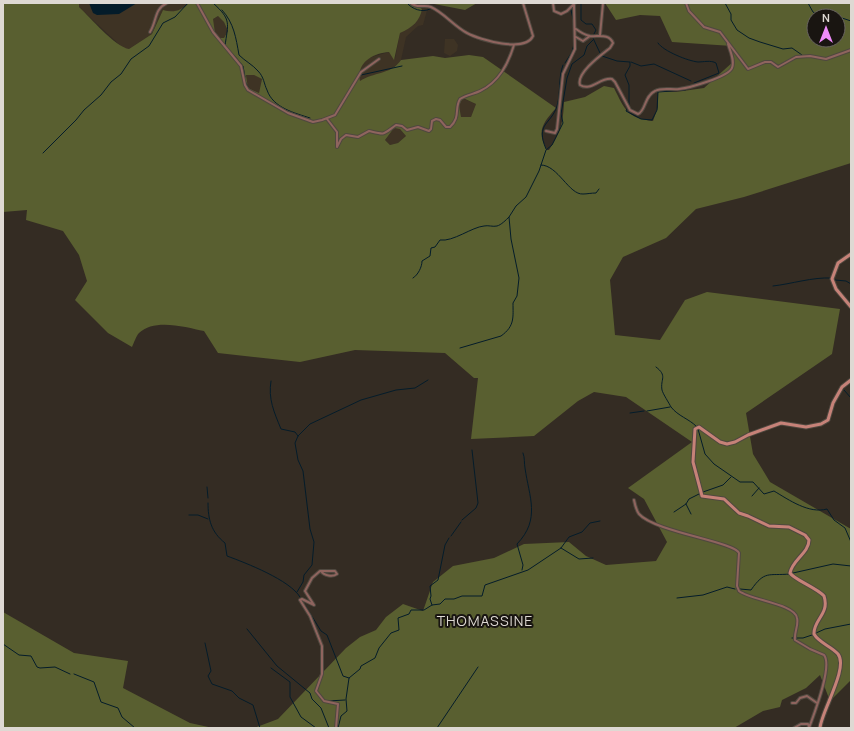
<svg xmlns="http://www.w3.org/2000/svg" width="854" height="731" font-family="Manrope,sans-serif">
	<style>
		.built { fill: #3e3324 }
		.forest { fill: #595f30; fill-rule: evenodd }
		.water { fill: #041c2a }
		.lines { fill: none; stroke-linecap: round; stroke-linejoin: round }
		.stream { stroke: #041c2a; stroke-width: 1 }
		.street-casing { stroke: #4f483f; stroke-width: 4 }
		.secondary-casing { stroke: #4f483f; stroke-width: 5 }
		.street { stroke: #8f645e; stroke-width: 2 }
		.secondary { stroke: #c68278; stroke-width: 3 }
		.labels { text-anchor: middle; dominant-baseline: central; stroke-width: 4; stroke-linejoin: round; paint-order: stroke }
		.neighbourhood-label { font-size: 14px; letter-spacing: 1px; fill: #ded9d3; stroke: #191511 }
	</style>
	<rect width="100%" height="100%" fill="#342c23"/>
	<path class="built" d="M 79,3 L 189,3 L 183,9 L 171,12 L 163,10 L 152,34 L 129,49 L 123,48 L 96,23 L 79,7 Z
		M 412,3 L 429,3 L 423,25 L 418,26 L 406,37 L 401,60 L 398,64 L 386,72 L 360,81 L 358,74 L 360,68 L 368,58 L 389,52 L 395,59 L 400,33 L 415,24 Z
		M 218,16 L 224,22 L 228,31 L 224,38 L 219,38 L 213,28 L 213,19 Z
		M 445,39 L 454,39 L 458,45 L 457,51 L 450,56 L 444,53 Z
		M 246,75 L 254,75 L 262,79 L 259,93 L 248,88 Z
		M 462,98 L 476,104 L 471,117 L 461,117 L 459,105 Z
		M 394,128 L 400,129 L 406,136 L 398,143 L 390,145 L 385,140 Z"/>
	<path class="forest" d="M 3,3 L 79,3 L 79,7 C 91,18 114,46 129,49 L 152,34 L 163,10 C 173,13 181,11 189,3 L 412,3 L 422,9 C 420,21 412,28 400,33 L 394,60 L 389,52 C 373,53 356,63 360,81 C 373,72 391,75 401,60 L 433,56 L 445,58 L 469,55 L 483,57 L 556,108 C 543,123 536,131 547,150 L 549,150 C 561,132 563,123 564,102 L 585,97 L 604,86 L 614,88 C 625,110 627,118 653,121 L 658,107 L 658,91 L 676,92 L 704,88 L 734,61 L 732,46 L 672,42 L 660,16 L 640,15 L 616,20 L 605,3 L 851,3 L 851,163 L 744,197 L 696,209 L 666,238 L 623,257 L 610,280 L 615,335 L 660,340 L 685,300 L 707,292 L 840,309 L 832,354 L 746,413 L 753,454 L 770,482 L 851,529 L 851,680 L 830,701 L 820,675 L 806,688 L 782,700 L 780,707 L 763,711 L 734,728 L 254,728 L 278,719 L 346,648 L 360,637 L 376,630 L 386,617 L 403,604 L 423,611 L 433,582 L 453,566 L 494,558 L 524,544 L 569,542 L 586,556 L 606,565 L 656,561 L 667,542 L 644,499 L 628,488 L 692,442 L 626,397 L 594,392 L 578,401 L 534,436 L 471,439 L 478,378 L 474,378 L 445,353 L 355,350 L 300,362 L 218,353 L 204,331 C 186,327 154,318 139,333 C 136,336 134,343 132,347 L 108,333 L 75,300 L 87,281 L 79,255 L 63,231 L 26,220 L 27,210 L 3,212 ZM 218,16 L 224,22 L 228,31 L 224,38 L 219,38 L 215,33 L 213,19 ZM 814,16 L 838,16 L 838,40 L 814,40 ZM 246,75 L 254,75 L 262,79 L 259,93 L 248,88 ZM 463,98 L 476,104 L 471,117 L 461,117 L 459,105 ZM 394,128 L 400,129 L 406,136 L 398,143 L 390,145 L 385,140 Z
		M 429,3 L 477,3 L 465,10 Z
		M 3,612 L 74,653 L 128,661 L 123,688 L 190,723 L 213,728 L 3,728 Z"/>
	<path class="water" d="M 89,3 L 137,3 L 119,14 L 97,15 L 93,13 Z"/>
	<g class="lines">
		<path class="stream" d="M 213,3 C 232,20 228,23 225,46
			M 407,3 C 412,9 422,13 430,9
			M 581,3 L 581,20 L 586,24 L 592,24 L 596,30 L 594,34
			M 725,3 L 731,14 L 731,20 L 737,30 L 749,38 L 760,42 L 783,49 L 792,48 L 802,55
			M 808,3 L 813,12 L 819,16
			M 568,9 L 573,3
			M 222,10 C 234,23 236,38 239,55 C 245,61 253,65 258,71 C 264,77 264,84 267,90 C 273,108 295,113 310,118
			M 571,10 L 573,19
			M 838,17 L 840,16 L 842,18 L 851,21
			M 593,38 L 600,53
			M 658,43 C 663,51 688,61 698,62 C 703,62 711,60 716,63 L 719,73 L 694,83
			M 233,54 L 243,66 L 245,77
			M 602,56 L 617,61 L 630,62 L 630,66 L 625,75 L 629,85 L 629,105
			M 631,62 L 641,66 L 654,64 L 691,81
			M 565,63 L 572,52 L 574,44
			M 361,75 L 402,66
			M 245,81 L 248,87
			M 627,109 L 626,111 L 641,119 L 652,120 L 657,110 L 658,92 L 685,90 L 696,86
			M 546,149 C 535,123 551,125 557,106 C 561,93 558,78 563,65
			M 43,153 L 76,120 L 84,110 L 101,95 L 111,82 L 121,74 L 131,59 L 149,46 L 163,23 L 175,17 L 188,3
			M 541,165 C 558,165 569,195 583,194 C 587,194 591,193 596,193 L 599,189
			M 413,278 C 418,275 422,267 422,261 L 430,256 L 431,248 L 435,247 L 440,240 C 453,242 472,227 484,226 C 488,225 493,227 497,226 C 501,225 506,220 509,217
			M 835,280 L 846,281 L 851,284
			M 773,286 C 791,284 813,277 831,278
			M 460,348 L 501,336 C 515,326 513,317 513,303 L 517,296 L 519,278 L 511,239 L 509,217 L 516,206 L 526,197 L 539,171 L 546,150 L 552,145 L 563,123 L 561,114 L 567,78 L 572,64 L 584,55 L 587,46 L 593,40
			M 656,367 C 668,376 660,379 662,390 C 663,394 669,403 671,407 C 678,416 689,419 696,426
			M 271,381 C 268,399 274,412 281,429 L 295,432 L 298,436
			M 844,390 L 851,398
			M 647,411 L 670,407
			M 630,413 L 644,411
			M 698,429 L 705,454 L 714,464 L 740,482 L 753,482 L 764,494 L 774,491 C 789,500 809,514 827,509 L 834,520 L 845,528 L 851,542
			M 207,487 L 208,498
			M 703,492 L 723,485 L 731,477
			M 752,496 L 759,488
			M 208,503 C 208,519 211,532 225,543 L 227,556 C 246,563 290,580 300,597
			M 686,504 L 691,514
			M 674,512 L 686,504 L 689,499 L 699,494
			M 189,515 L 198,515 L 208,519
			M 462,520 L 476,508 L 478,503 L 472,450
			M 451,536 L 461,522
			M 561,548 L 579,559 L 593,558
			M 522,570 L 523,565 L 517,544 C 541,519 529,497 525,468 C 524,463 525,458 523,453
			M 793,573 L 833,564 L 851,566
			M 740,589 L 751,590 C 765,570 768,576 790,574
			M 297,592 L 303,582 L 304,575 L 312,565 L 314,542 L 310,529 L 303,471 L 298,460 L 295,443 L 298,436 L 310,424 L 361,400 L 396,390 L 415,388 L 428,380
			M 677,598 L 703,595 L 727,587 L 735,589
			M 305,605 L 321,631 L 327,635 L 343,676 L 349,678
			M 432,605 L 430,599 L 431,596 L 430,586 L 438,580 L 445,545 L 449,538
			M 247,629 L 277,666 L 310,693 L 312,699 L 321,708 L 329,728
			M 816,633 L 825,629 L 851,624
			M 792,638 L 793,638
			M 797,638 L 803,638 L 812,635
			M 205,643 L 211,671 L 208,676 L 212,684 L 232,691 L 239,698 L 253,705 L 260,728
			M 3,644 L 19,655 L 31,656 L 37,667 L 40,668 L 55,667 L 70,674
			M 271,668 L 290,682 L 290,697 L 301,717 L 316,728
			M 74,674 L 94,682 L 101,702 L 118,708 L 122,717 L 135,728
			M 328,701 L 345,700
			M 338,728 L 341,716 L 347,711 L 346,699 L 349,678 L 360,669 L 361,666 L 375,658 L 379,648 L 391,633 L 399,630 L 398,618 L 409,614 L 411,610 L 424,610 L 432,605 L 440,604 L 445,599 L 454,599 L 462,596 L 482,596 L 485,585 L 528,570 L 561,548 L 569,537 L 582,532 L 590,523 L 600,521
			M 437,728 L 478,667"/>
		<defs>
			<path id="street" d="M 197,3 L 213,32 L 241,66 L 245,85 L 248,90 L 288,113 L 313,122 L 322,120 L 335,115 L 361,72 L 379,59
				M 411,3 C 417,9 424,4 431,7 C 444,13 454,26 467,33 C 480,40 525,53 533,36 L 523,3
				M 553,3 L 554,11 L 561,14 L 567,11 L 575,3
				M 686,3 L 689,11 L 704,27 L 720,32 L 748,69 L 765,62 L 771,62 L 778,67 L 796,57 L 810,56 L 826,59 L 851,50
				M 576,29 C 580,32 585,35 590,36 C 598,37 609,33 613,43 L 610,48 C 601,55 576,73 580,85 C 591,92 600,77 612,79 L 615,82 L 630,110 L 638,114 C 646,111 644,96 655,91 C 662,87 672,90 679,89 C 689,88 728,77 732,68 C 735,60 730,51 728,44
				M 150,32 C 157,21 154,9 167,3
				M 600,35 L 603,3
				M 576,37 L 583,41 L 590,36
				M 327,119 L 337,132 L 337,147 L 341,139 L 346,135 L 358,137 L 369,131 C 386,135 382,135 396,125 L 402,126 L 407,130 L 418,127 L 429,131 L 431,129 L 432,121 L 436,119 L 440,120 L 446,127 L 450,127 C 461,117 454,109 460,99 C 466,95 474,94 480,91 C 499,82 508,64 514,45
				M 546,131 L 555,133 L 557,129 L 563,74 L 575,49 L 574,5
				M 634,500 C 635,505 636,510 639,514 C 655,532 735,542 739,553 L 737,586 L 739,591 C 750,600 795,604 797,618 C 799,625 794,632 795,640 L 810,649 L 824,655 C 833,666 814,714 809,728
				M 321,571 C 324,576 333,577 337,574 L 335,571 L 320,571 L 312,578 L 305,591 L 314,605 L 302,599 L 300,600 L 310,616 L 322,646 L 322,674 L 316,691 L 324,701 L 338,704 L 336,728
				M 792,703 L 796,703 L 800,698 L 807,696 L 817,703
				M 794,728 L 801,724 L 808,724 L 809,727"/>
			<path id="secondary" d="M 851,254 L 838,263 L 832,279 L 836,289 L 851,307
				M 820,728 C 821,712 849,668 838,654 C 831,646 819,643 814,634 C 813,620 830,614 824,596 C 817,588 793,579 790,573 C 792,560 809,553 809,540 L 805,535 L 789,527 L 769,526 L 748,516 L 739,513 L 724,499 L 702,496 L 693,462 L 695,429 L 699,427 L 720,442 L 727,444 L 735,442 L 748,435 L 781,423 L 806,427 L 821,424 L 828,420 L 833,403 L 842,387 L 851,380"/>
		</defs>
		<use href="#street" class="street-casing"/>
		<use href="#secondary" class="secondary-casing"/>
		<use href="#street" class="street"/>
		<use href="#secondary" class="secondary"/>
	</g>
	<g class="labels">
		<g class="neighbourhood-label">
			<text x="485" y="620">THOMASSINE</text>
		</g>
	</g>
	<rect width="854" height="731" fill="none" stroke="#ded9d3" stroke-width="8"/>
	<g transform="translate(826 28)"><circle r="19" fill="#191511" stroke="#68635f"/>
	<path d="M0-3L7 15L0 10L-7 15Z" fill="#ee8cf9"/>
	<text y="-6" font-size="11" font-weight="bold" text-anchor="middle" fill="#ded9d3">N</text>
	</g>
</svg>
